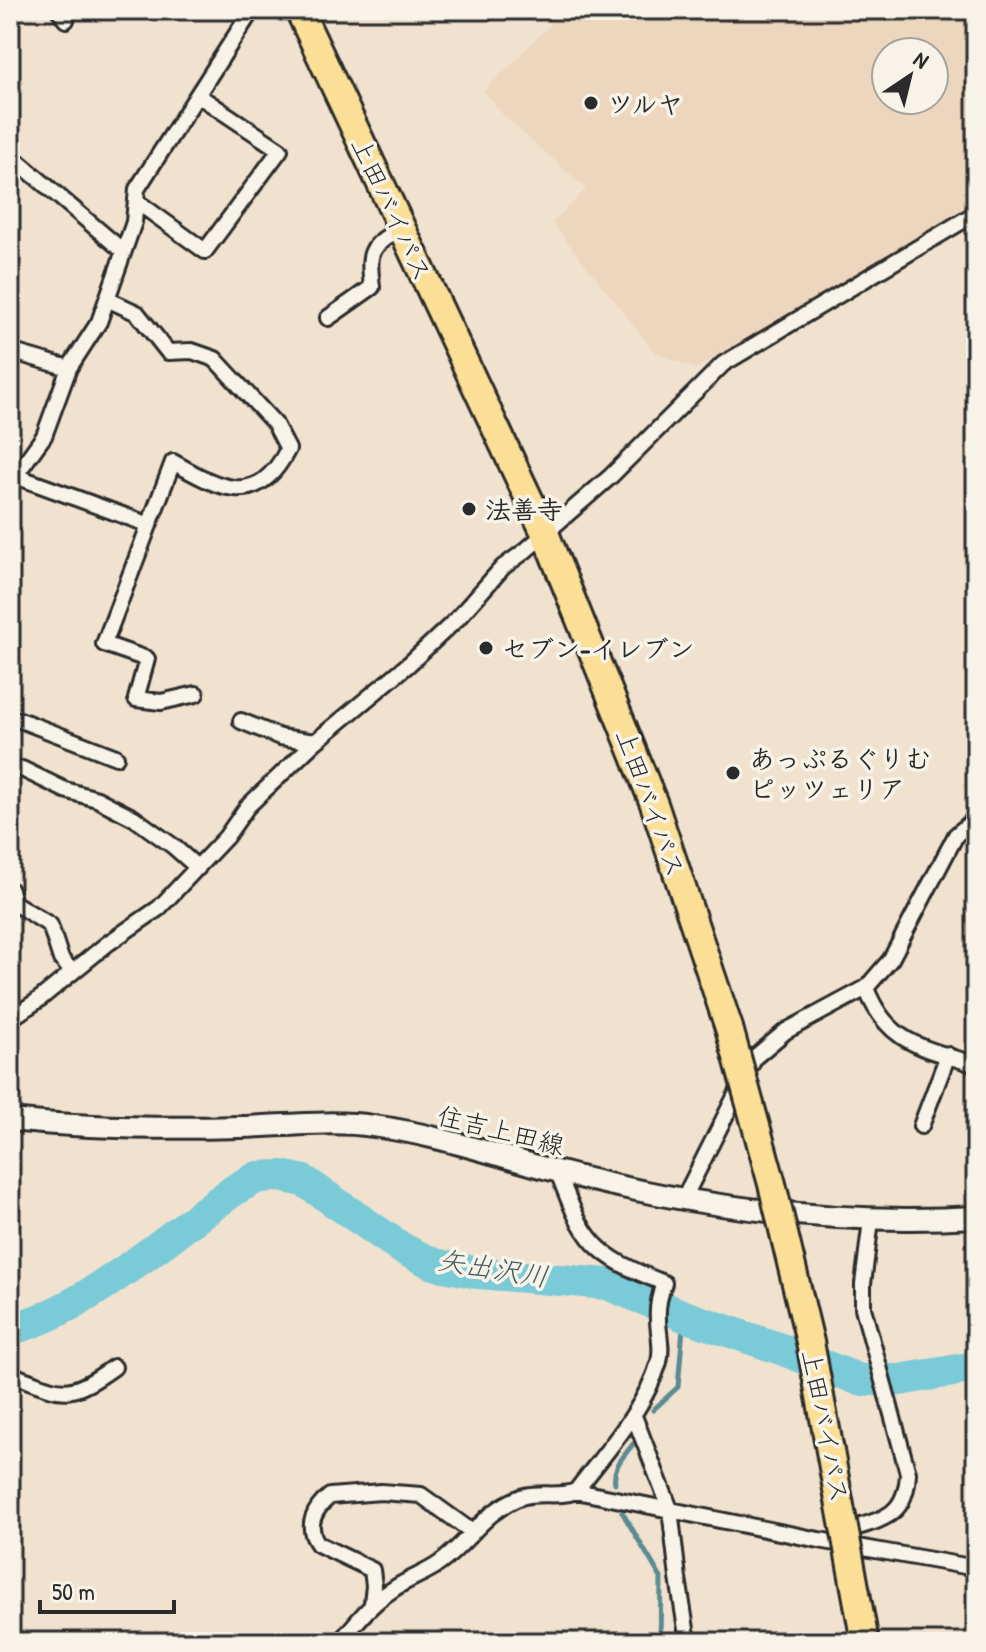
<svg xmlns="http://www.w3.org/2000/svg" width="986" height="1652" font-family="'Patrick Hand','Klee One',sans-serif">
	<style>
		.built { fill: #edd6be; fill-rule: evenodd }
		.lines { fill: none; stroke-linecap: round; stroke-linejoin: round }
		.stream { stroke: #5a8a92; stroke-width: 5 }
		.river { stroke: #7acad7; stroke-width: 32 }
		.street-casing { stroke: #2b2b2b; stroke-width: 20 }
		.secondary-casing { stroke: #2b2b2b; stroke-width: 26 }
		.highway-casing { stroke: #2b2b2b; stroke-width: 32 }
		.street { stroke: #f7f3e8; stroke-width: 14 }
		.secondary { stroke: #f7f3e8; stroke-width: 20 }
		.highway { stroke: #fbdf96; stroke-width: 26 }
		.highway-bridge-casing { stroke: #2b2b2b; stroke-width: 32; stroke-linecap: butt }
		.highway-bridge { stroke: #fbdf96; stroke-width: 26 }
		.poi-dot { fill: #2b2b2b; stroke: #f7f3e8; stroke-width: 3 }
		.labels { text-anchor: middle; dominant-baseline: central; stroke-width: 7; stroke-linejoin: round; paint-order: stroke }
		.poi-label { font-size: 26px; font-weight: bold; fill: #2b2b2b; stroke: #f7f3e8; text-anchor: start }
		.street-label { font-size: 26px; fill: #2b2b2b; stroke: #f7f3e8 }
		.water-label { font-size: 28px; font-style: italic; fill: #435b5f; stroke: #f7f3e8 }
	</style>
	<rect width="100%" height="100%" fill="#f1e2cf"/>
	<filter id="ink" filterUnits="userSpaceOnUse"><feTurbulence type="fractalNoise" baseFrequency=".0125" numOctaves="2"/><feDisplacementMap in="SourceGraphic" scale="16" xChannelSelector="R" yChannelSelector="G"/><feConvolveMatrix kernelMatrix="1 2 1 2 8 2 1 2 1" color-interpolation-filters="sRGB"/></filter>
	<g filter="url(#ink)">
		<path class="built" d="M 542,10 L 976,10 L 976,203 L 695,369 L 655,352 L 552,223 L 586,189 L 504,116 L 484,91 L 551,24 ZM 886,52 L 934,52 L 934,100 L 886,100 Z"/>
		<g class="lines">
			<path class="stream" d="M 653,1410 L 678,1387 L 684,1316
				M 615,1483 C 612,1467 624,1456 633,1444
				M 622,1512 L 661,1578 L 660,1642"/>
			<path class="river" d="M 10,1329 C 87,1311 172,1232 239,1187 L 258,1177 L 281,1176 L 304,1181 L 403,1249 L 434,1264 L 478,1273 L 607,1284 L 684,1316 L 781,1349 L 860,1380 L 899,1380 L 976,1367"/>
			<defs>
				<path id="street" d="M 59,10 L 66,20
					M 10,163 L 16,160 L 123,251
					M 136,201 L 205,251 L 280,150 L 199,96
					M 109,300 L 137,313 L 168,352 L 192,351 L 215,359 L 275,424 L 288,449 C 257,510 219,488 173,462 L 104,644 L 147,659 L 136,699 L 161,702 L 196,694
					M 328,318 L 372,287 C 368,251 369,247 401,228
					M 10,351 L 69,368
					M 10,474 L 147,524
					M 10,483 L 44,436 L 69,368 L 99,322 L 134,222 L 137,189 L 252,10
					M 10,720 L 20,720 L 116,757
					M 241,721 L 280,737 L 315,742
					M 22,769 L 65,790 L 97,799 L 134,818 L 173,846 L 198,868
					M 10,890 L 14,903 L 50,925 L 61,959 L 72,971
					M 866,988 C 888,1045 923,1047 976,1065
					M 10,1019 L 37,1001 L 107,944 L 159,908 L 226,837 L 247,807 L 315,742 L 409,664 L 457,619 L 503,567 L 525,551 L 611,476 L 723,364 L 976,213
					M 921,1126 L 948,1055
					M 558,1172 C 584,1242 593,1255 664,1283 C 660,1294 657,1307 658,1319 C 658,1334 663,1347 659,1362 C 644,1411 606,1451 576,1491
					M 684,1198 L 755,1057 L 786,1031 L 866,988 L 891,959 L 956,835 L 976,818
					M 10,1374 C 63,1393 65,1402 114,1367
					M 634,1416 L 670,1509 L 678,1578 L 688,1642
					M 842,1532 C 880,1519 906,1519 908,1473 L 863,1308 L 863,1284 L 871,1220
					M 372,1603 L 374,1586 L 372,1570 L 318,1544 C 305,1526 314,1509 330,1496 L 381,1492 L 421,1495 L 471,1531
					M 340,1642 C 356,1623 370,1604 392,1590 C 407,1579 425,1574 440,1563 C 470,1541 484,1511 521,1497 C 539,1491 559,1498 576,1491 L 819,1540 L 976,1568"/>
				<path id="secondary" d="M 10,1120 C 86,1128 164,1129 240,1127 C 282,1126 332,1120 373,1126 C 435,1134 495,1155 556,1171 C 692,1207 835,1225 976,1217"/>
				<path id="highway" d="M 299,10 L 545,533 L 654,804 L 729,1028"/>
			</defs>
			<use href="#street" class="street-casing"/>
			<use href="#secondary" class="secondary-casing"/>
			<use href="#highway" class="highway-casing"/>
			<use href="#street" class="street"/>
			<use href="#secondary" class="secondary"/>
			<use href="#highway" class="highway"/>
			<defs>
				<path id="highway-bridge" d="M 729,1028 L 772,1184 L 810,1342 L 865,1642"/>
			</defs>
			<use href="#highway-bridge" class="highway-bridge-casing"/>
			<use href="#highway-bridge" class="highway-bridge"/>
		</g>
	</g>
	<g class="poi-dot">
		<circle cx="591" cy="103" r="8"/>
		<circle cx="469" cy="509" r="8"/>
		<circle cx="486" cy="648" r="8"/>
		<circle cx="733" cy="773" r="8"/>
	</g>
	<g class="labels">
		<g class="poi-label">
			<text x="607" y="103">ツルヤ</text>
			<text x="485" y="509">法善寺</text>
			<text x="502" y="648">セブン-イレブン</text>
			<text x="749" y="758">あっぷるぐりむ<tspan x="749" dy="30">ピッツェリア</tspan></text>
		</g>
		<g class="street-label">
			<text transform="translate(392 209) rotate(65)">上田バイパス</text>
			<text transform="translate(651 803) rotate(70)">上田バイパス</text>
			<text transform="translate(501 1130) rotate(14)">住吉上田線</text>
			<text transform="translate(826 1426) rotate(79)">上田バイパス</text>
		</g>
		<g class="water-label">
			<text transform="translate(493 1268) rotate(9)">矢出沢川</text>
		</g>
	</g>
	<rect width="986" height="1652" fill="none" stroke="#f7f3e8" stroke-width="40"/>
	<rect x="20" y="20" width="946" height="1612" fill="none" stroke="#2b2b2b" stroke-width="3" filter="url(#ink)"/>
	<g transform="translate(910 76) rotate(35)"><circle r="38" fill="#f7f3e8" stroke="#a5a39c" stroke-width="2"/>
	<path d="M0-6L14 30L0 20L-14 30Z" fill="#2b2b2b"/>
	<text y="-12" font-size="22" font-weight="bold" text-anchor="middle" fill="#2b2b2b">N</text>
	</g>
	<path d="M40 1600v12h134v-12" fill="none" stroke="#2b2b2b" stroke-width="4"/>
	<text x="52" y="1600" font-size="24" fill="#2b2b2b" stroke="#f7f3e8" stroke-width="6" paint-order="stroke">50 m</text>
</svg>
